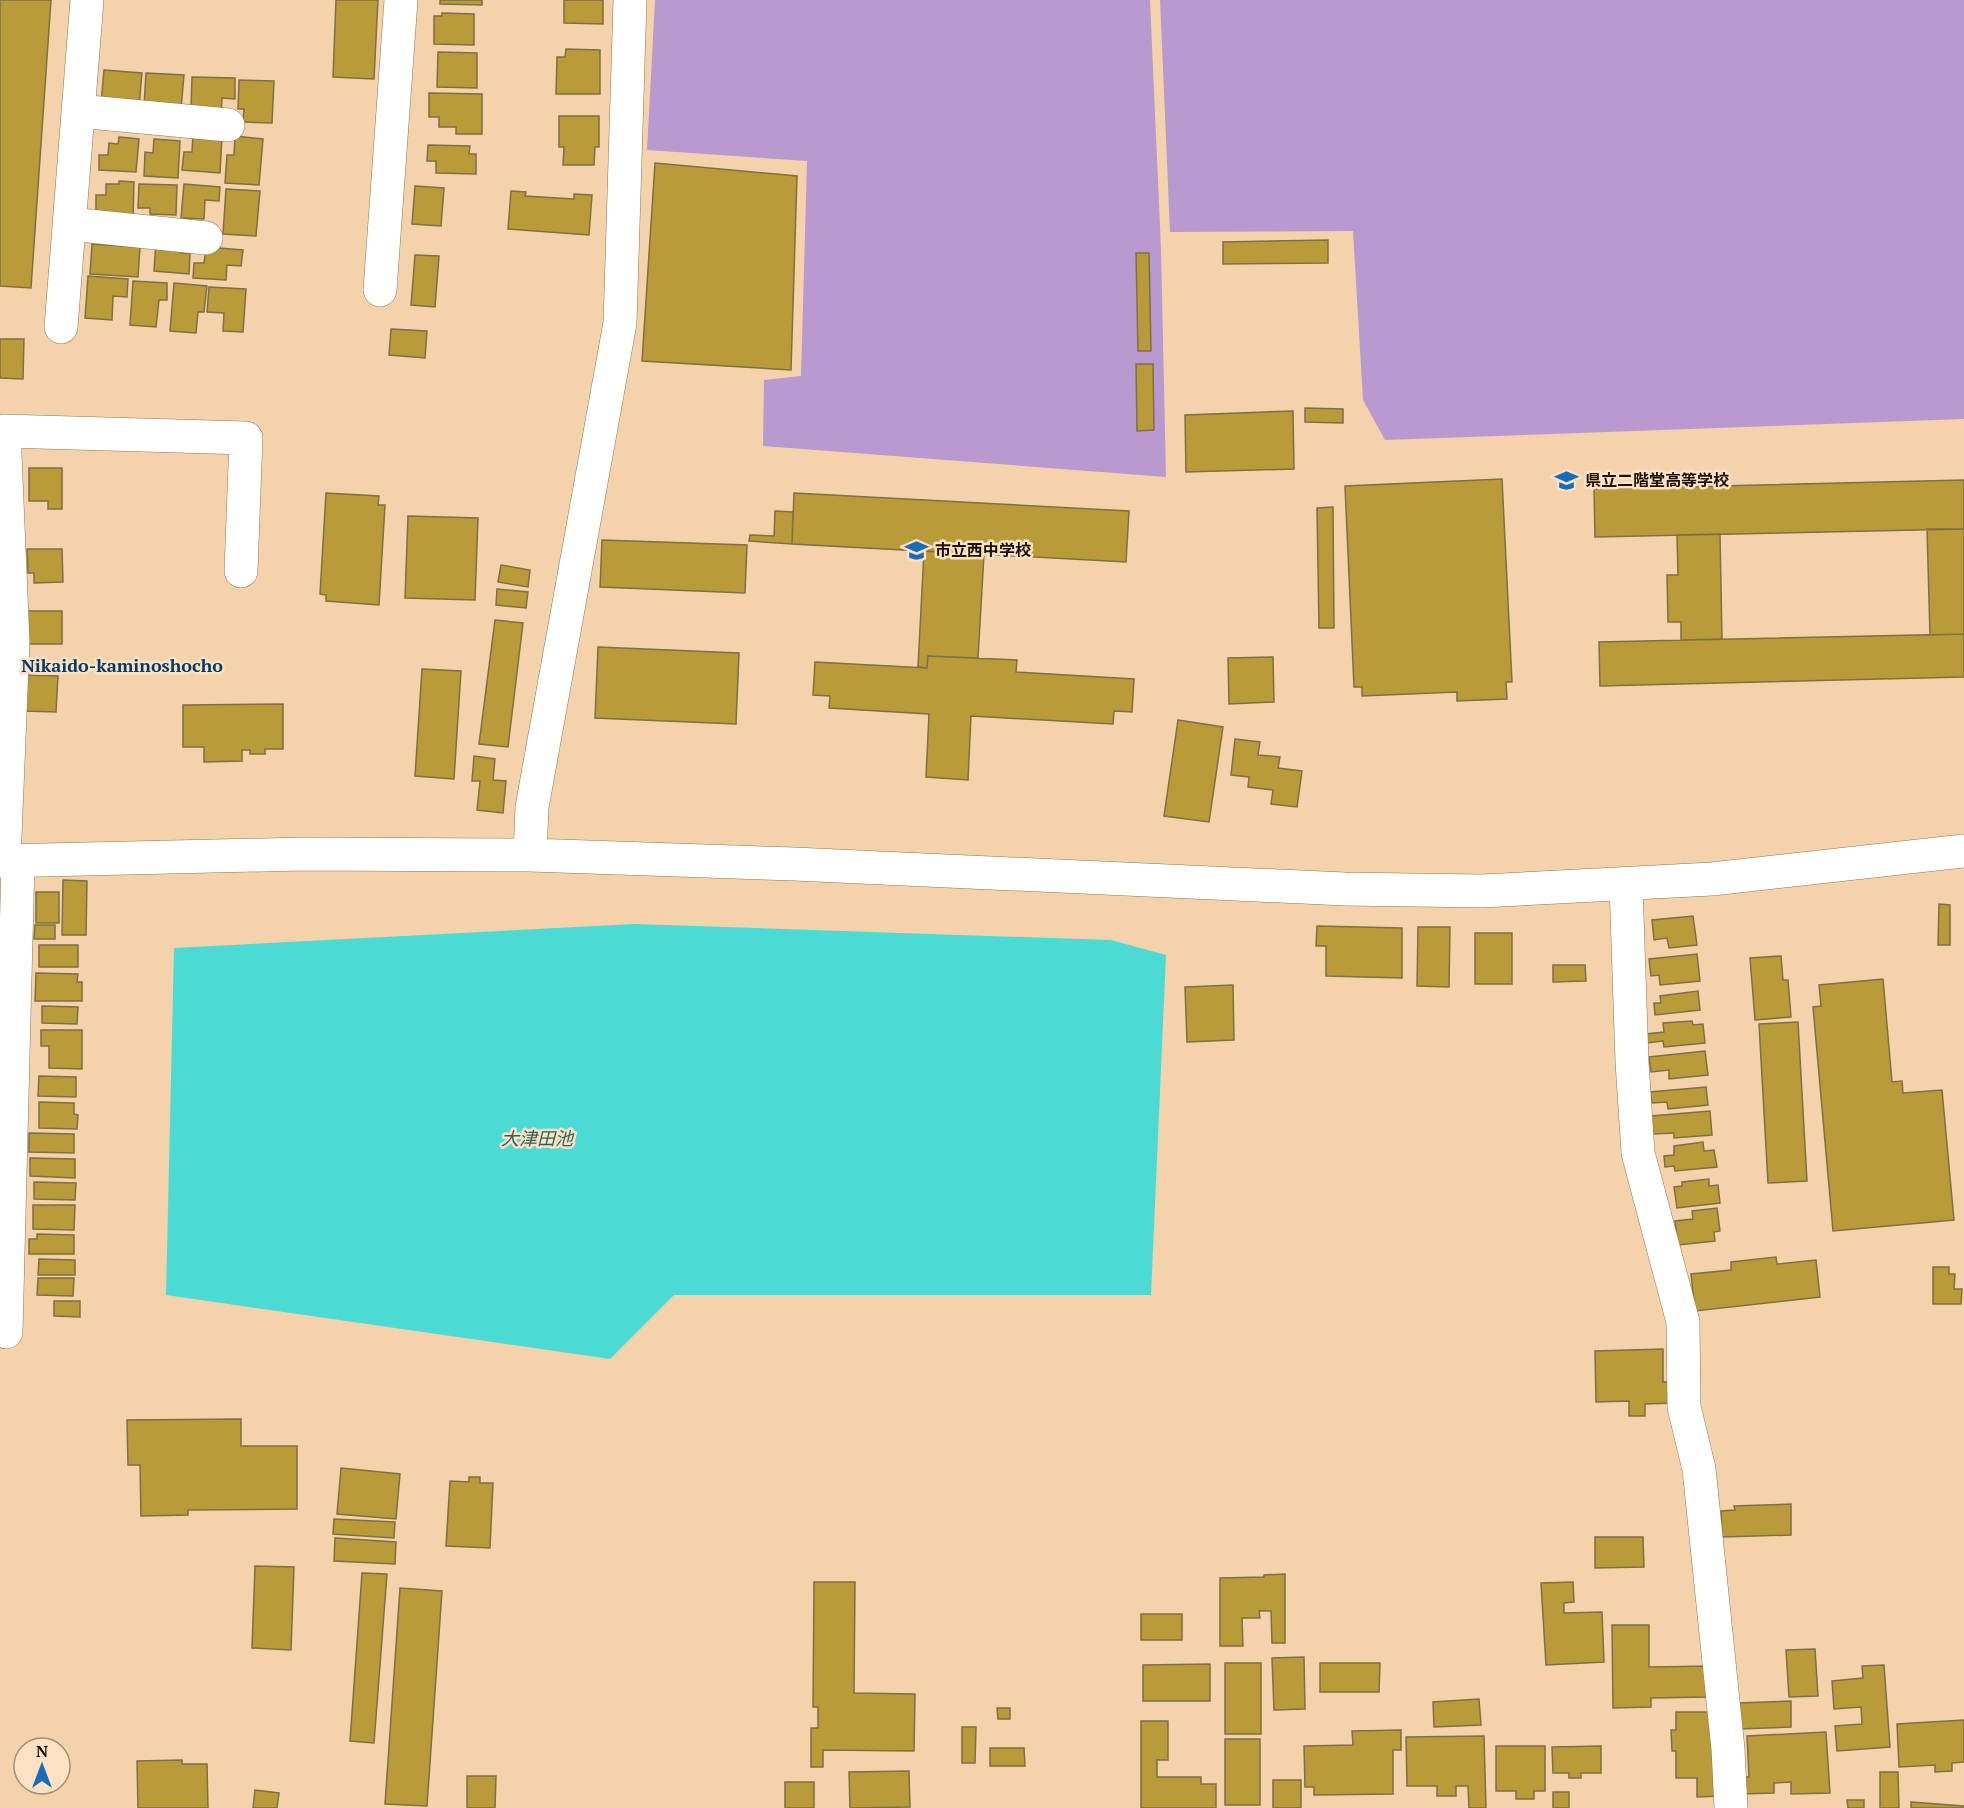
<svg xmlns="http://www.w3.org/2000/svg" width="1964" height="1808" font-family="'PT Serif','Noto Sans JP',serif">
	<style>
		.green { fill: #ba99d0 }
		.water { fill: #4cdad5 }
		.building { fill: #b99b39; stroke: #7e6f44; stroke-width: 1.5 }
		.lines { fill: none; stroke-linecap: round; stroke-linejoin: round }
		.minor-casing { stroke: #92744f; stroke-width: 34 }
		.minor { stroke: #fff; stroke-width: 33 }
		.labels { text-anchor: middle; dominant-baseline: central; stroke-width: 5; stroke-linejoin: round; paint-order: stroke }
		.poi-label { font-size: 16px; font-weight: bold; fill: #1c1003; stroke: #fce1c2; text-anchor: start }
		.neighbourhood-label { font-size: 18px; font-weight: bold; fill: #023a6b; stroke: #fce1c2 }
		.water-label { font-size: 18px; font-style: italic; fill: #296260; stroke: #fce1c2 }
	</style>
	<rect width="100%" height="100%" fill="#f4d3ac"/>
	<path class="green" d="M 655,0 L 1150,0 L 1161,249 L 1166,477 L 763,446 L 764,380 L 801,376 L 807,161 L 647,150 Z
		M 1160,0 L 1964,0 L 1964,419 L 1385,440 L 1363,400 L 1353,231 L 1170,232 Z"/>
	<path class="water" d="M 634,924 L 1111,940 L 1166,955 L 1151,1295 L 674,1295 L 610,1359 L 166,1295 L 174,948 Z"/>
	<path class="building" d="M 0,0 L 51,0 L 31,288 L 0,286 Z
		M 336,0 L 378,0 L 374,79 L 333,77 Z
		M 440,0 L 482,0 L 482,5 L 440,4 Z
		M 564,0 L 603,0 L 603,24 L 564,23 Z
		M 442,13 L 474,14 L 474,45 L 434,44 L 434,16 L 442,16 Z
		M 566,49 L 600,50 L 600,94 L 556,94 L 557,57 L 565,57 Z
		M 438,52 L 477,53 L 477,88 L 437,87 Z
		M 104,70 L 142,73 L 139,107 L 101,104 Z
		M 146,73 L 184,75 L 181,109 L 144,106 Z
		M 192,77 L 235,78 L 235,99 L 222,98 L 221,118 L 191,109 Z
		M 239,80 L 274,81 L 272,123 L 243,122 L 244,109 L 238,109 Z
		M 429,93 L 482,94 L 482,134 L 456,134 L 456,127 L 439,127 L 439,117 L 429,117 Z
		M 559,116 L 599,116 L 599,147 L 595,147 L 594,165 L 563,165 L 564,147 L 559,147 Z
		M 193,134 L 222,136 L 220,173 L 182,170 L 184,152 L 192,152 Z
		M 235,136 L 263,139 L 259,185 L 225,183 L 227,155 L 234,155 Z
		M 119,137 L 139,139 L 136,172 L 99,170 L 99,155 L 108,155 L 109,143 L 118,144 Z
		M 154,139 L 180,141 L 178,178 L 144,176 L 145,152 L 153,153 Z
		M 428,145 L 470,146 L 469,154 L 476,154 L 476,174 L 436,173 L 436,161 L 427,161 Z
		M 655,163 L 797,176 L 791,370 L 642,361 Z
		M 119,181 L 134,182 L 133,219 L 96,218 L 96,195 L 106,195 L 106,184 L 119,184 Z
		M 139,184 L 177,185 L 176,215 L 150,214 L 150,208 L 138,208 Z
		M 184,184 L 220,187 L 219,201 L 205,200 L 204,219 L 181,218 Z
		M 415,186 L 444,188 L 441,226 L 412,224 Z
		M 226,189 L 260,191 L 256,236 L 223,234 Z
		M 511,191 L 526,192 L 525,196 L 574,199 L 574,194 L 592,195 L 589,235 L 508,229 Z
		M 1328,240 L 1328,263 L 1223,264 L 1223,242 Z
		M 156,241 L 182,243 L 181,253 L 190,253 L 189,274 L 154,271 Z
		M 92,244 L 140,247 L 138,277 L 90,274 Z
		M 206,247 L 243,250 L 241,266 L 227,265 L 226,280 L 193,278 L 194,263 L 204,263 Z
		M 1136,253 L 1149,253 L 1151,351 L 1138,351 Z
		M 415,255 L 439,256 L 435,307 L 411,305 Z
		M 88,276 L 128,279 L 127,297 L 113,296 L 112,320 L 85,318 Z
		M 133,281 L 167,283 L 167,300 L 159,300 L 156,327 L 130,325 Z
		M 174,283 L 207,286 L 204,312 L 198,312 L 196,333 L 170,331 Z
		M 209,287 L 246,289 L 243,332 L 223,331 L 224,313 L 207,312 Z
		M 391,329 L 427,331 L 425,358 L 389,355 Z
		M 0,339 L 24,339 L 23,379 L 0,378 Z
		M 1136,364 L 1153,364 L 1154,430 L 1137,431 Z
		M 1305,408 L 1343,409 L 1343,423 L 1305,422 Z
		M 1293,411 L 1294,469 L 1186,472 L 1185,415 Z
		M 29,468 L 62,468 L 62,509 L 48,509 L 48,501 L 29,501 Z
		M 1502,479 L 1512,682 L 1506,682 L 1507,699 L 1457,701 L 1457,692 L 1362,696 L 1362,687 L 1354,687 L 1345,486 Z
		M 1964,480 L 1964,529 L 1595,537 L 1594,489 Z
		M 326,493 L 379,496 L 378,505 L 385,505 L 379,605 L 326,601 L 326,595 L 320,594 Z
		M 794,493 L 1129,511 L 1126,562 L 792,544 Z
		M 1333,507 L 1334,628 L 1319,628 L 1317,508 Z
		M 775,511 L 793,512 L 792,544 L 749,541 L 750,535 L 774,536 Z
		M 408,516 L 478,518 L 475,600 L 405,598 Z
		M 1927,529 L 1964,529 L 1964,634 L 1930,635 Z
		M 1720,534 L 1722,639 L 1681,640 L 1681,622 L 1668,622 L 1667,575 L 1678,575 L 1677,535 Z
		M 602,540 L 747,545 L 745,593 L 600,587 Z
		M 27,549 L 62,549 L 63,582 L 34,583 L 34,573 L 28,573 Z
		M 924,551 L 984,554 L 978,658 L 928,656 L 927,668 L 918,667 Z
		M 501,565 L 530,570 L 528,587 L 498,582 Z
		M 497,589 L 528,592 L 526,608 L 496,605 Z
		M 24,611 L 62,611 L 62,644 L 24,644 Z
		M 495,620 L 523,623 L 508,747 L 479,744 Z
		M 1964,634 L 1964,677 L 1600,686 L 1599,642 Z
		M 598,647 L 739,653 L 736,724 L 595,718 Z
		M 928,656 L 1017,660 L 1016,672 L 1134,679 L 1132,712 L 1114,711 L 1113,724 L 971,716 L 968,780 L 926,777 L 929,714 L 829,708 L 830,696 L 813,695 L 815,662 L 927,668 Z
		M 1273,657 L 1274,702 L 1229,704 L 1228,658 Z
		M 422,669 L 461,671 L 454,779 L 415,776 Z
		M 25,675 L 58,676 L 56,712 L 24,711 Z
		M 283,704 L 283,749 L 265,749 L 265,754 L 250,754 L 250,750 L 242,750 L 242,761 L 204,762 L 204,747 L 183,747 L 183,705 Z
		M 1178,720 L 1223,727 L 1209,822 L 1164,816 Z
		M 1235,739 L 1260,742 L 1258,755 L 1280,757 L 1278,768 L 1302,771 L 1297,807 L 1271,804 L 1273,790 L 1248,787 L 1249,777 L 1231,775 Z
		M 474,756 L 495,759 L 493,780 L 506,781 L 503,813 L 477,810 L 480,781 L 472,781 Z
		M 63,880 L 87,881 L 86,935 L 62,935 Z
		M 36,892 L 59,892 L 59,923 L 36,923 Z
		M 1939,904 L 1950,905 L 1950,945 L 1938,945 Z
		M 1693,916 L 1697,945 L 1669,948 L 1667,938 L 1654,940 L 1652,920 Z
		M 35,925 L 55,925 L 55,939 L 34,939 Z
		M 1317,926 L 1402,928 L 1402,978 L 1326,976 L 1326,946 L 1316,946 Z
		M 1418,927 L 1450,927 L 1449,987 L 1417,986 Z
		M 1475,933 L 1512,933 L 1512,984 L 1475,984 Z
		M 39,945 L 78,945 L 78,967 L 39,967 Z
		M 1697,954 L 1700,981 L 1660,985 L 1659,975 L 1651,976 L 1649,959 Z
		M 1781,956 L 1783,980 L 1788,980 L 1791,1017 L 1755,1020 L 1750,958 Z
		M 1553,965 L 1585,965 L 1586,981 L 1553,982 Z
		M 36,973 L 78,974 L 77,982 L 82,982 L 82,1001 L 35,1001 Z
		M 1883,979 L 1892,1082 L 1902,1081 L 1903,1093 L 1942,1090 L 1954,1220 L 1833,1231 L 1813,1007 L 1821,1006 L 1819,985 Z
		M 1233,985 L 1234,1040 L 1187,1042 L 1185,987 Z
		M 1698,991 L 1700,1010 L 1655,1015 L 1654,1003 L 1661,1003 L 1660,996 Z
		M 42,1006 L 78,1007 L 77,1024 L 42,1023 Z
		M 1692,1021 L 1693,1025 L 1703,1024 L 1705,1043 L 1664,1047 L 1663,1041 L 1647,1043 L 1646,1034 L 1664,1032 L 1663,1023 Z
		M 1798,1022 L 1807,1181 L 1768,1183 L 1759,1024 Z
		M 41,1030 L 82,1030 L 82,1069 L 49,1068 L 49,1046 L 41,1046 Z
		M 1705,1051 L 1708,1075 L 1669,1079 L 1669,1070 L 1651,1072 L 1649,1057 Z
		M 39,1076 L 76,1077 L 76,1097 L 38,1096 Z
		M 1706,1087 L 1708,1105 L 1668,1109 L 1667,1102 L 1652,1103 L 1650,1092 Z
		M 39,1102 L 74,1103 L 74,1114 L 78,1115 L 77,1129 L 39,1128 Z
		M 1710,1111 L 1712,1135 L 1674,1138 L 1674,1133 L 1653,1134 L 1651,1116 Z
		M 29,1133 L 74,1134 L 74,1153 L 29,1152 Z
		M 1703,1142 L 1704,1151 L 1714,1150 L 1717,1167 L 1675,1171 L 1674,1166 L 1665,1167 L 1664,1156 L 1674,1155 L 1674,1146 Z
		M 30,1158 L 75,1159 L 75,1178 L 30,1176 Z
		M 1709,1179 L 1709,1186 L 1718,1185 L 1720,1203 L 1677,1208 L 1674,1187 L 1682,1186 L 1682,1182 Z
		M 34,1182 L 76,1183 L 75,1200 L 34,1199 Z
		M 33,1205 L 75,1205 L 74,1230 L 33,1229 Z
		M 1717,1208 L 1720,1231 L 1714,1232 L 1715,1241 L 1678,1245 L 1675,1221 L 1693,1219 L 1692,1211 Z
		M 37,1234 L 74,1235 L 74,1254 L 29,1254 L 29,1239 L 37,1239 Z
		M 1776,1257 L 1777,1264 L 1816,1260 L 1820,1297 L 1695,1311 L 1691,1274 L 1731,1270 L 1731,1262 Z
		M 39,1259 L 75,1260 L 75,1275 L 38,1275 Z
		M 1933,1267 L 1949,1267 L 1949,1274 L 1955,1274 L 1954,1289 L 1962,1289 L 1961,1304 L 1933,1304 Z
		M 38,1278 L 74,1278 L 73,1296 L 37,1295 Z
		M 54,1301 L 80,1301 L 80,1317 L 54,1316 Z
		M 1663,1349 L 1663,1382 L 1673,1382 L 1674,1403 L 1645,1404 L 1645,1416 L 1629,1416 L 1629,1401 L 1596,1402 L 1595,1351 Z
		M 241,1419 L 241,1446 L 297,1446 L 297,1509 L 188,1510 L 188,1515 L 141,1516 L 140,1465 L 128,1465 L 127,1420 Z
		M 341,1468 L 400,1474 L 396,1519 L 337,1514 Z
		M 469,1477 L 480,1477 L 480,1483 L 493,1483 L 490,1548 L 446,1546 L 450,1481 L 469,1482 Z
		M 1791,1504 L 1791,1535 L 1722,1537 L 1721,1511 L 1735,1510 L 1734,1506 Z
		M 334,1519 L 395,1522 L 394,1538 L 333,1534 Z
		M 1595,1537 L 1643,1537 L 1644,1567 L 1595,1568 Z
		M 335,1538 L 396,1542 L 395,1564 L 334,1561 Z
		M 255,1566 L 294,1567 L 291,1650 L 252,1648 Z
		M 362,1573 L 387,1574 L 374,1743 L 350,1741 Z
		M 1285,1574 L 1285,1643 L 1272,1643 L 1271,1611 L 1259,1611 L 1260,1618 L 1242,1618 L 1243,1646 L 1220,1646 L 1220,1578 L 1264,1577 L 1264,1575 Z
		M 814,1582 L 855,1582 L 854,1693 L 915,1694 L 914,1751 L 823,1750 L 823,1767 L 811,1767 L 811,1728 L 818,1728 L 818,1707 L 813,1707 Z
		M 1573,1582 L 1574,1602 L 1564,1603 L 1564,1613 L 1602,1612 L 1604,1662 L 1546,1665 L 1541,1583 Z
		M 400,1588 L 442,1591 L 427,1806 L 385,1804 Z
		M 1141,1614 L 1182,1614 L 1182,1640 L 1141,1640 Z
		M 1612,1625 L 1649,1625 L 1649,1667 L 1710,1666 L 1710,1697 L 1651,1698 L 1651,1707 L 1613,1708 Z
		M 1815,1649 L 1818,1696 L 1789,1697 L 1786,1650 Z
		M 1304,1657 L 1305,1709 L 1274,1710 L 1272,1658 Z
		M 1225,1663 L 1261,1663 L 1261,1734 L 1225,1734 Z
		M 1320,1663 L 1380,1663 L 1379,1692 L 1320,1692 Z
		M 1210,1664 L 1210,1701 L 1143,1701 L 1143,1665 Z
		M 1884,1665 L 1890,1747 L 1837,1751 L 1835,1726 L 1862,1724 L 1861,1707 L 1834,1709 L 1832,1681 L 1863,1678 L 1862,1666 Z
		M 1479,1699 L 1481,1725 L 1434,1727 L 1433,1702 Z
		M 1791,1701 L 1791,1727 L 1739,1729 L 1738,1703 Z
		M 997,1708 L 1010,1708 L 1010,1719 L 998,1719 Z
		M 1676,1712 L 1720,1712 L 1722,1796 L 1697,1797 L 1697,1778 L 1676,1778 L 1676,1751 L 1672,1751 L 1671,1730 L 1676,1730 Z
		M 1964,1720 L 1964,1762 L 1952,1763 L 1952,1771 L 1935,1772 L 1935,1765 L 1899,1767 L 1897,1724 Z
		M 1141,1721 L 1168,1721 L 1168,1760 L 1157,1760 L 1157,1777 L 1201,1777 L 1201,1784 L 1216,1784 L 1216,1808 L 1141,1808 Z
		M 962,1727 L 976,1727 L 975,1763 L 962,1763 Z
		M 1401,1730 L 1401,1750 L 1393,1750 L 1393,1794 L 1314,1795 L 1314,1787 L 1305,1787 L 1304,1746 L 1353,1745 L 1352,1731 Z
		M 1826,1732 L 1830,1793 L 1791,1794 L 1791,1782 L 1774,1783 L 1774,1793 L 1742,1794 L 1742,1777 L 1749,1777 L 1747,1736 Z
		M 1484,1736 L 1486,1808 L 1469,1808 L 1468,1786 L 1456,1786 L 1456,1796 L 1437,1796 L 1437,1786 L 1407,1786 L 1406,1737 Z
		M 1225,1739 L 1260,1739 L 1260,1805 L 1225,1805 Z
		M 1496,1746 L 1545,1746 L 1545,1791 L 1534,1791 L 1534,1799 L 1516,1799 L 1516,1791 L 1496,1791 Z
		M 1601,1746 L 1601,1773 L 1581,1773 L 1581,1778 L 1569,1778 L 1569,1773 L 1553,1773 L 1552,1747 Z
		M 990,1748 L 1024,1748 L 1025,1766 L 990,1766 Z
		M 182,1760 L 182,1764 L 207,1764 L 208,1808 L 138,1808 L 137,1761 Z
		M 909,1771 L 910,1807 L 850,1808 L 849,1772 Z
		M 1880,1772 L 1898,1772 L 1899,1808 L 1880,1808 Z
		M 467,1776 L 496,1776 L 495,1808 L 467,1808 Z
		M 1273,1780 L 1301,1780 L 1301,1808 L 1273,1808 Z
		M 785,1782 L 814,1782 L 814,1808 L 785,1808 Z
		M 255,1790 L 279,1793 L 277,1808 L 253,1808 Z
		M 1553,1792 L 1569,1792 L 1569,1808 L 1553,1808 Z
		M 1847,1800 L 1864,1800 L 1864,1808 L 1848,1808 Z
		M 1911,1802 L 1964,1806 L 1964,1808 L 1911,1808 Z"/>
	<g class="lines">
		<defs>
			<path id="minor" d="M 78,111 L 228,125
				M 70,224 L 206,238
				M 380,290 L 401,0
				M 61,327 L 87,0
				M 530,855 L 532,807 L 620,323 L 630,0
				M 0,861 L 303,854 L 530,855 L 794,864 L 1345,889 L 1482,891 L 1712,879 L 1964,851
				M 4,861 L 13,642 L 4,431 L 246,438 L 241,571
				M 1626,885 L 1632,1062 L 1638,1153 L 1683,1322 L 1684,1407 L 1699,1469 L 1728,1749 L 1731,1808
				M 6,1332 L 18,861"/>
		</defs>
		<use href="#minor" class="minor-casing"/>
		<use href="#minor" class="minor"/>
	</g>
	<defs>
		<symbol id="school-bare" viewBox="-9 -9 18 18"><path d="M0-5L7-2L0 1L-7-2ZM-4 1L0 2.5L4 1V4Q0 6-4 4Z" fill="#186dbb" stroke="#fce1c2" stroke-width="2.5" paint-order="stroke"/></symbol>
	</defs>
	<g fill-rule="evenodd">
		<use href="#school-bare" x="1550" y="464" width="33" height="33"/>
		<use href="#school-bare" x="900" y="534" width="33" height="33"/>
	</g>
	<g class="labels">
		<g class="poi-label">
			<text x="1585" y="480">県立二階堂高等学校</text>
			<text x="935" y="550">市立西中学校</text>
		</g>
		<g class="neighbourhood-label">
			<text x="122" y="665">Nikaido-kaminoshocho</text>
		</g>
		<g class="water-label">
			<text x="537" y="1138">大津田池</text>
		</g>
	</g>
	<g transform="translate(42 1766)"><circle r="28" fill="#fce1c2" stroke="#a28d76" stroke-width="1.5"/>
	<path d="M0-4.5L10 22L0 15L-10 22Z" fill="#186dbb"/>
	<text y="-9" font-size="16" font-weight="bold" text-anchor="middle" fill="#1c1003">N</text>
	</g>
</svg>
